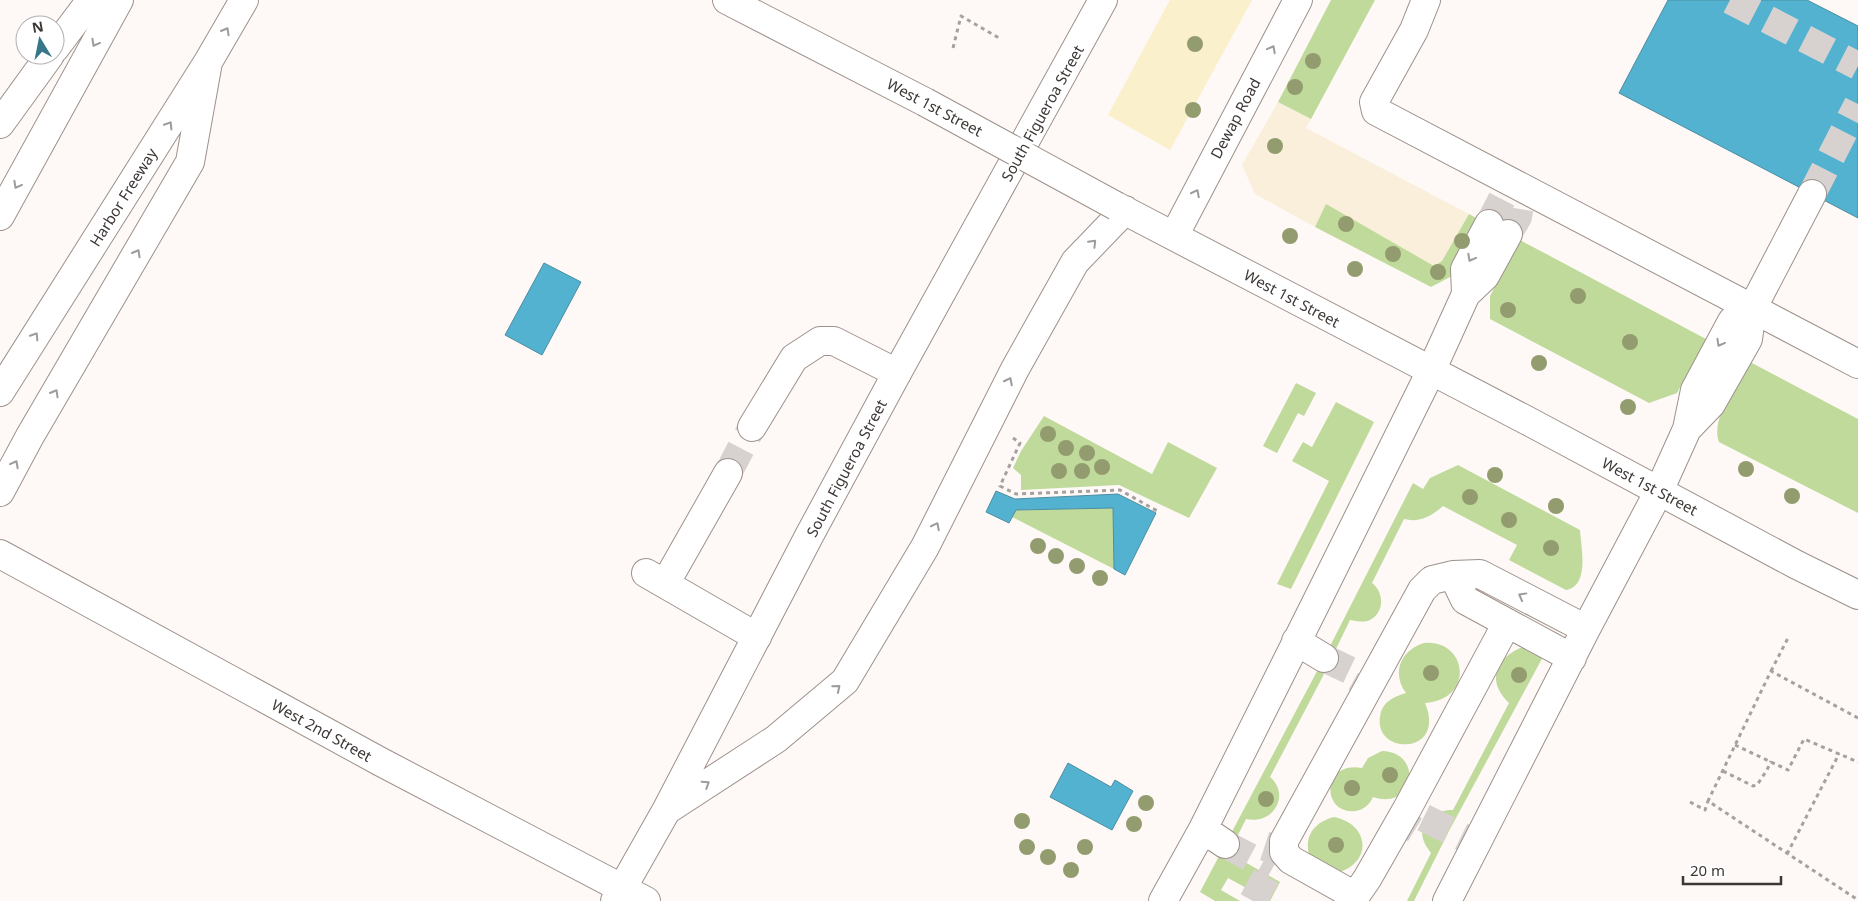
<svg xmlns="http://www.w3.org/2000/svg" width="1858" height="901" font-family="'Noto Sans',sans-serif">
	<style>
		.industrial { fill: #faefda }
		.green { fill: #c0da9b }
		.sand { fill: #faf0cb }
		.water { fill: #52b2d0; stroke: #4c8da2 }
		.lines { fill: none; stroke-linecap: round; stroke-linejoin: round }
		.minor-tunnel { stroke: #d7d2d0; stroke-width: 28; stroke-dasharray: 28 14; stroke-linecap: butt }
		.minor-casing { stroke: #9d918b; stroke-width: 30 }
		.major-casing { stroke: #9d918b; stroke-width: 30 }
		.highway-casing { stroke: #9d918b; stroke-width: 30 }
		.path { stroke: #a6a19e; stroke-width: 3; stroke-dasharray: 4 4; stroke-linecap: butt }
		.minor { stroke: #fff; stroke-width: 28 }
		.major { stroke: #fff; stroke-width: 28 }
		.highway { stroke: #fff; stroke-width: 28 }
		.major-bridge-casing { stroke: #9d918b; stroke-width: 30; stroke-linecap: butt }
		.major-bridge { stroke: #fff; stroke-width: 28 }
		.tree { fill: #929c6f }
		.oneway { stroke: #9e9c9a }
		.labels { text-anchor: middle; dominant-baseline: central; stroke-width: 5; stroke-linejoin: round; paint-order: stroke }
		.street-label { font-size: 15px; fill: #3d3836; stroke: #fff }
	</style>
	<rect width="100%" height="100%" fill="#fef9f6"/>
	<path class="industrial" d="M 1278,102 L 1311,119 L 1306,128 L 1469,214 L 1442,261 L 1434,266 L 1326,205 L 1315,227 L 1255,194 L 1242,165 Z"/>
	<path class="green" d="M 1331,0 L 1375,0 L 1311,119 L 1278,102 Z
		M 1326,204 L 1434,266 L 1442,261 L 1469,214 L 1480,220 L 1452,276 L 1431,287 L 1315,227 Z
		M 1520,240 L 1706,339 L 1677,393 L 1649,403 L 1490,319 L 1490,296 Z
		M 1750,362 L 1858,419 L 1858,513 L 1719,442 C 1710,418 1738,382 1750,362 Z
		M 1296,383 L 1316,393 L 1304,416 L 1298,413 L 1277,453 L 1263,446 Z
		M 1336,402 L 1374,422 L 1291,589 L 1277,584 L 1329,481 L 1292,461 L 1303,442 L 1312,447 Z
		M 1044,416 L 1152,474 L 1168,442 L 1217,468 L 1189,518 L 1119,485 L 1021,490 L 1021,475 L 1013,468 L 1021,451 Z
		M 1458,465 L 1580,530 C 1581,547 1590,586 1566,590 L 1509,560 L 1517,545 L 1443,506 C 1432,516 1419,523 1404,519 L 1372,583 C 1384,592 1385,612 1370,620 C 1364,623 1356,621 1350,620 L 1322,678 L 1270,777 C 1291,795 1273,825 1246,819 L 1229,853 L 1280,882 L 1270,901 L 1228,878 L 1221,890 L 1240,901 L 1215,901 L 1200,892 L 1324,658 L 1413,483 L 1423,489 L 1430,478 Z
		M 1113,508 L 1114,569 L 1012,517 L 1015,510 Z
		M 1424,643 C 1468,639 1475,700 1425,703 C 1447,755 1374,756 1380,717 C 1382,702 1393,697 1406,693 C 1391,673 1401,650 1424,643 Z
		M 1520,648 L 1533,648 L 1545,653 L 1449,831 L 1414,901 L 1407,901 L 1431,853 C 1412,830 1425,810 1453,810 L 1509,703 C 1487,682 1494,660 1520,648 Z
		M 1382,751 C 1424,752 1415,811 1373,797 C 1370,804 1364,810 1355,811 C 1322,815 1320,761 1362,768 L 1368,758 Z
		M 1334,817 C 1370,824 1373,863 1337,873 L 1309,855 C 1304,835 1315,822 1334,817 Z"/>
	<path class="sand" d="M 1170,0 L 1252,0 L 1170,150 L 1108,115 Z"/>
	<path class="water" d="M 1668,0 L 1807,0 L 1858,26 L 1858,218 L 1619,93 Z
		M 544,263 L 581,282 L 542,355 L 505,335 Z
		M 996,491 L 1015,499 L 1118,494 L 1156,513 L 1125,575 L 1114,569 L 1113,508 L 1016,510 L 1009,523 L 986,512 Z
		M 1068,763 L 1111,787 L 1115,780 L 1133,791 L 1112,830 L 1050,797 Z"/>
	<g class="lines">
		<path class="minor-tunnel" d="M 1730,0 L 1858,66
			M 1812,194 L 1858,104
			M 1489,224 L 1502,199 L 1523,187
			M 1508,234 L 1518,217 L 1523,187
			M 728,473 L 752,427
			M 1324,658 L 1370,680 L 1357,703
			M 1396,834 L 1410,811 L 1477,844
			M 1225,844 L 1272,869
			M 1253,901 L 1267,875 L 1272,869 L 1282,838 L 1288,826"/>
		<defs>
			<path id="minor" d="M 1426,0 L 1414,30 L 1374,102 L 1376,111 L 1858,364
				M 1466,294 L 1465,269 L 1489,224
				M 752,427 L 794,358 L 820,341 L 834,341 L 897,373
				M 1687,429 L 1711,404 L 1748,339 L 1752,309 L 1812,194
				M 646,573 L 757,637
				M 1453,575 L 1465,600 L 1572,658
				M 665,584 L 728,473
				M 1507,623 L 1407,809 L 1367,879 L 1358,892 L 1348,892 L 1291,860 L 1284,852 L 1284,841 L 1422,590 L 1432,580 L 1453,575 L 1480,574 L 1586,629
				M 1296,641 L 1324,658
				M 1203,829 L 1225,844
				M 1163,901 L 1203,829 L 1316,603 L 1431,371 L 1466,294 L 1485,276 L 1508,234
				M 1447,901 L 1586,629 L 1659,491 L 1687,429 L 1695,390 L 1732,321 L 1752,309"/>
			<path id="major" d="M 727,0 L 925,102
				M 1116,206 L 1528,421 L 1797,565 L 1858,595
				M 1174,236 L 1298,0
				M 0,554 L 381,762 L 646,901
				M 667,810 L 776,739 L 845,681 L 925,547 L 1015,369 L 1075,262 L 1125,210
				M 615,901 L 666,811 L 809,536 L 897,373 L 1103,0"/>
			<path id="highway" d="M 55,48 L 91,0
				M 0,124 L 50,55
				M 0,216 L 119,0
				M 0,392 L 208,62 L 244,0
				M 0,492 L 30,436 L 190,162 L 208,62"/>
		</defs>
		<use href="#minor" class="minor-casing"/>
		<use href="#major" class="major-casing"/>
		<use href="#highway" class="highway-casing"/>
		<path class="path" d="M 953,48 L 961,16 L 999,38
			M 1013,438 L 1020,443 L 1000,486 L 1016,494 L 1120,490 L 1159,512
			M 1771,671 L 1788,638
			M 1858,718 L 1771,671 L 1708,801 L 1858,900
			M 1735,745 L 1788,770 L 1804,739 L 1858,762
			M 1723,771 L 1753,786 L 1757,785 L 1767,770 L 1771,761
			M 1690,802 L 1705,810 L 1708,801
			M 1787,854 L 1839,754"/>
		<use href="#minor" class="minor"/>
		<use href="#major" class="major"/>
		<use href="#highway" class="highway"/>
		<defs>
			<path id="major-bridge" d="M 925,102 L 1116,206"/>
		</defs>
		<use href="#major-bridge" class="major-bridge-casing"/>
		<use href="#major-bridge" class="major-bridge"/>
	</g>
	<g class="tree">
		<circle cx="1195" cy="44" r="8"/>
		<circle cx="1313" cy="61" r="8"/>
		<circle cx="1295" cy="87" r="8"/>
		<circle cx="1193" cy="110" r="8"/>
		<circle cx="1275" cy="146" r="8"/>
		<circle cx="1346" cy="224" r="8"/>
		<circle cx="1290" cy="236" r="8"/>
		<circle cx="1462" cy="241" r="8"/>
		<circle cx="1393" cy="254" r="8"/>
		<circle cx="1355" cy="269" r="8"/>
		<circle cx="1438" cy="272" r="8"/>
		<circle cx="1578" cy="296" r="8"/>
		<circle cx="1508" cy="310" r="8"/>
		<circle cx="1630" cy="342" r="8"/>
		<circle cx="1539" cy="363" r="8"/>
		<circle cx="1628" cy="407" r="8"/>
		<circle cx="1048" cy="434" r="8"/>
		<circle cx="1066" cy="448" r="8"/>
		<circle cx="1087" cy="453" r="8"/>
		<circle cx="1102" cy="467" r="8"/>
		<circle cx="1746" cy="469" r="8"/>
		<circle cx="1059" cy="471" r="8"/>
		<circle cx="1082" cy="471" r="8"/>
		<circle cx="1495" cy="475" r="8"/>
		<circle cx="1792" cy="496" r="8"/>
		<circle cx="1470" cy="497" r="8"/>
		<circle cx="1556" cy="506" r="8"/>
		<circle cx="1509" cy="520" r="8"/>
		<circle cx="1038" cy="546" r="8"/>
		<circle cx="1551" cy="548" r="8"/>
		<circle cx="1056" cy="556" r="8"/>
		<circle cx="1077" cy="566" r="8"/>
		<circle cx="1100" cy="578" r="8"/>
		<circle cx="1431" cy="673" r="8"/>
		<circle cx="1519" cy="675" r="8"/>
		<circle cx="1390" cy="775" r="8"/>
		<circle cx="1352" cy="788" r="8"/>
		<circle cx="1266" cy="799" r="8"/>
		<circle cx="1146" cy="803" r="8"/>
		<circle cx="1022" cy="821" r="8"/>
		<circle cx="1134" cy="824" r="8"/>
		<circle cx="1336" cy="845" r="8"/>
		<circle cx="1027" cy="847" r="8"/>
		<circle cx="1085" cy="847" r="8"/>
		<circle cx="1048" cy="857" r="8"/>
		<circle cx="1071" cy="870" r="8"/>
	</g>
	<defs><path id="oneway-chevron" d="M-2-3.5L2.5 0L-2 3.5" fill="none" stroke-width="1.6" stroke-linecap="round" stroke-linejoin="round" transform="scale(1.25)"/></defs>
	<g class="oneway">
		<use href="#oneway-chevron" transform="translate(226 31) rotate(-60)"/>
		<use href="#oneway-chevron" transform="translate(95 43) rotate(119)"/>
		<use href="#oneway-chevron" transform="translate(1272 49) rotate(-62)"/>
		<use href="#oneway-chevron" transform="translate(169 125) rotate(-58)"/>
		<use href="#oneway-chevron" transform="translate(17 185) rotate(119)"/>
		<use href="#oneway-chevron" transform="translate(1196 193) rotate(-63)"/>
		<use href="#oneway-chevron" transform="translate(1093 243) rotate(-46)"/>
		<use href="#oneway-chevron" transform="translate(137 253) rotate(-60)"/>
		<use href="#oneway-chevron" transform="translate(1471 258) rotate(118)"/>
		<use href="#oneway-chevron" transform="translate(35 336) rotate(-58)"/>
		<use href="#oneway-chevron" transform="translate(1720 343) rotate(119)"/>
		<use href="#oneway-chevron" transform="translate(1009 381) rotate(-63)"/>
		<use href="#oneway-chevron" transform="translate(55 393) rotate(-60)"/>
		<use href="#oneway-chevron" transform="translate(15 464) rotate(-62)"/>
		<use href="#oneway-chevron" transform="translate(936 526) rotate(-63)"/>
		<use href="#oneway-chevron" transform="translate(1522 596) rotate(-151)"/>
		<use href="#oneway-chevron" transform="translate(837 688) rotate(-40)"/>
		<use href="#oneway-chevron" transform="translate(706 784) rotate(-33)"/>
	</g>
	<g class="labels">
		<g class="street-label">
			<text transform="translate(935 107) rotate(28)">West 1st Street</text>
			<text transform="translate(1042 113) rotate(-61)">South Figueroa Street</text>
			<text transform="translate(1235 118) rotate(-62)">Dewap Road</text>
			<text transform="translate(123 197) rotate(-58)">Harbor Freeway</text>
			<text transform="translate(1292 298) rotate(28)">West 1st Street</text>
			<text transform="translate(846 468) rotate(-62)">South Figueroa Street</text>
			<text transform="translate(1650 486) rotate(28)">West 1st Street</text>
			<text transform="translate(322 730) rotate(29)">West 2nd Street</text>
		</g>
	</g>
	<g transform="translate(40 40) rotate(350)"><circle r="24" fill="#ffffff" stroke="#b1afaf"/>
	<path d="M0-4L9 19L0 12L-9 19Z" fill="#36778a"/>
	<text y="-8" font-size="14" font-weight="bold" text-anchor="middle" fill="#3d3836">N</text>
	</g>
	<path d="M1683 876v8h98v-8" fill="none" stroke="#3d3836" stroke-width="2.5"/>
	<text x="1690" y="876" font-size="15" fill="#3d3836" stroke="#ffffff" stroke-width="4" paint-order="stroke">20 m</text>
</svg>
